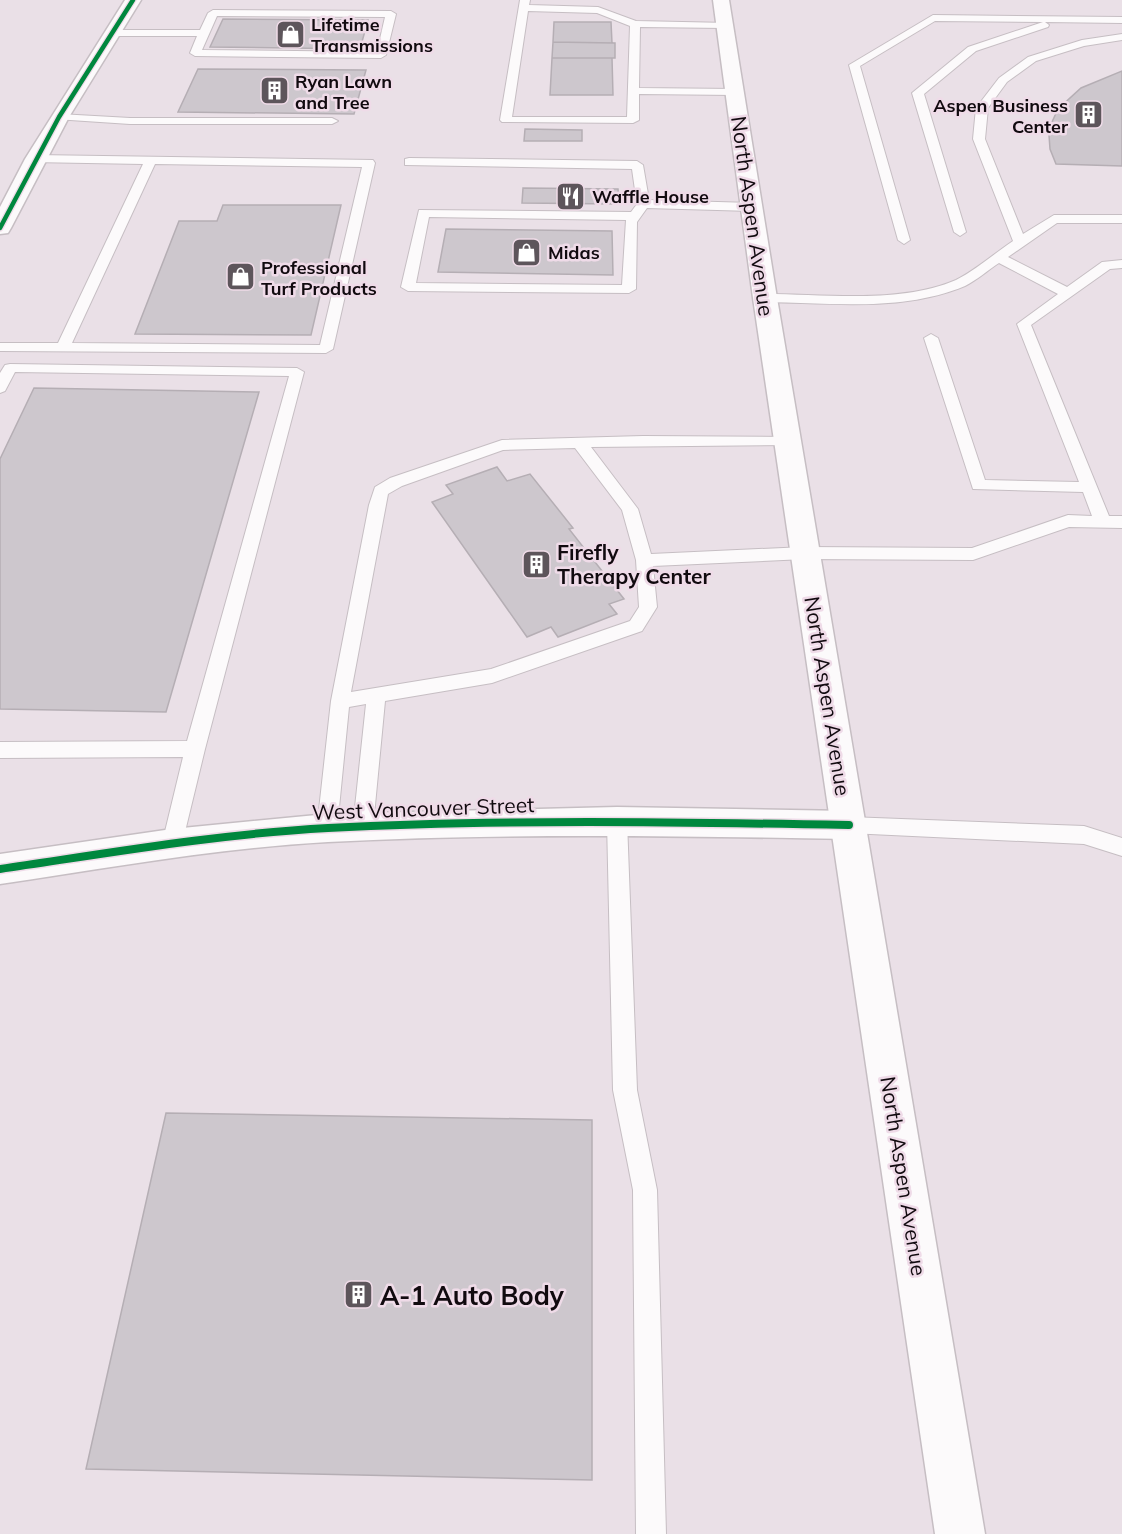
<svg xmlns="http://www.w3.org/2000/svg" width="1122" height="1534" font-family="Mulish,sans-serif">
	<style>
		.building { fill: #cdc7cd; stroke: #b5aeb4; stroke-width: 1.5 }
		.lines { fill: none; stroke-linecap: round; stroke-linejoin: round }
		.lane-casing { stroke: #c6bec3; stroke-width: 2 }
		.street-casing { stroke: #c6bec3; stroke-width: 3 }
		.primary-casing { stroke: #c6bec3; stroke-width: 3 }
		.lane { fill: #fcfafb; fill-rule: evenodd }
		.street { fill: #fcfafb; fill-rule: evenodd }
		.primary { fill: #fcfafb; fill-rule: evenodd }
		.cycleway-far1-casing { stroke: #efdbe8; stroke-width: 7 }
		.cycleway-casing { stroke: #efdbe8; stroke-width: 11 }
		.cycleway-far1 { stroke: #00873e; stroke-width: 4.5 }
		.cycleway { stroke: #00873e; stroke-width: 8 }
		.labels { text-anchor: middle; dominant-baseline: central; stroke-width: 5; stroke-linejoin: round; paint-order: stroke }
		.far-poi-label { font-size: 18px; font-weight: bold; fill: #110a0f; stroke: #efdbe8; text-anchor: start }
		.street-label { font-size: 21px; fill: #110a0f; stroke: #efdbe8 }
		.poi-label { font-size: 21px; font-weight: bold; fill: #110a0f; stroke: #efdbe8; text-anchor: start }
		.near-poi-label { font-size: 26px; font-weight: bold; fill: #110a0f; stroke: #efdbe8; text-anchor: start }
	</style>
	<rect width="100%" height="100%" fill="#eae0e7"/>
	<path class="building" d="M 223,19 L 368,20 L 360,49 L 210,47 Z
		M 554,22 L 611,22 L 612,43 L 553,42 Z
		M 553,42 L 615,43 L 615,58 L 552,58 Z
		M 552,58 L 612,58 L 613,95 L 550,95 Z
		M 198,69 L 366,70 L 354,114 L 178,112 Z
		M 1122,71 L 1122,166 L 1056,164 L 1050,149 L 1049,135 L 1052,122 L 1058,109 L 1081,88 Z
		M 525,129 L 582,130 L 582,141 L 524,141 Z
		M 523,188 L 618,189 L 619,204 L 522,203 Z
		M 223,205 L 341,205 L 311,335 L 135,334 L 179,221 L 217,221 Z
		M 446,229 L 612,231 L 613,275 L 438,272 Z
		M 34,388 L 259,392 L 166,712 L 0,709 L 0,459 Z
		M 497,467 L 507,481 L 530,474 L 573,528 L 569,529 L 624,599 L 609,604 L 617,614 L 558,637 L 551,627 L 527,637 L 432,502 L 453,494 L 446,485 Z
		M 166,1113 L 592,1120 L 592,1480 L 86,1469 Z"/>
	<g class="lines">
		<defs>
			<path id="lane" d="M 520,0 L 530,0 L 529,5 L 598,7 L 636,21 L 729,23 L 729,27 L 725,28 L 640,27 L 639,88 L 735,89 L 741,92 L 735,95 L 639,94 L 639,120 L 633,123 L 502,122 L 500,120 ZM 528,11 L 597,13 L 630,26 L 627,117 L 512,117 Z
				M 213,10 L 391,11 L 396,14 L 386,55 L 381,58 L 195,56 L 190,53 L 197,36 L 114,36 L 109,33 L 114,30 L 200,30 L 208,13 ZM 217,16 L 385,17 L 377,52 L 202,50 Z
				M 933,15 L 1122,17 L 1122,23 L 1045,22 L 1049,25 L 1048,27 L 976,51 L 924,94 L 966,232 L 960,236 L 954,232 L 912,93 L 968,47 L 1043,22 L 935,21 L 860,66 L 910,240 L 904,244 L 898,240 L 849,65 Z
				M 1122,34 L 1122,40 L 1084,46 L 1036,61 L 1007,82 L 988,108 L 985,139 L 1023,234 L 1054,215 L 1122,215 L 1122,223 L 1057,223 L 1008,257 L 1067,287 L 1102,262 L 1122,260 L 1122,268 L 1110,269 L 1031,325 L 1109,516 L 1122,516 L 1122,528 L 1069,527 L 973,560 L 805,559 L 653,566 L 657,607 L 642,631 L 492,683 L 385,701 L 373,826 L 370,832 L 363,834 L 356,832 L 353,826 L 366,704 L 349,707 L 337,828 L 334,834 L 327,837 L 320,834 L 317,828 L 331,701 L 369,505 L 375,487 L 390,478 L 502,440 L 643,436 L 788,437 L 796,442 L 793,445 L 591,447 L 638,509 L 651,554 L 805,547 L 972,548 L 1068,515 L 1092,516 L 1083,492 L 973,489 L 924,338 L 931,334 L 938,338 L 985,480 L 1079,482 L 1017,324 L 1058,294 L 999,263 C 988,270 977,280 965,286 C 903,312 831,303 765,302 L 758,298 L 765,294 C 825,294 901,304 956,280 C 976,270 995,253 1013,241 L 973,139 L 976,108 L 999,78 L 1028,57 L 1082,40 ZM 575,448 L 622,510 L 636,560 L 639,607 L 630,621 L 491,669 L 351,692 L 388,494 L 402,486 L 503,450 Z
				M 59,114 L 130,118 L 332,118 L 338,121 L 332,124 L 130,124 L 55,119 L 53,117 Z
				M 35,155 L 373,160 L 375,163 L 333,349 L 326,353 L 0,351 L 0,343 L 58,343 L 143,164 L 31,162 L 31,156 ZM 155,164 L 362,167 L 320,345 L 72,343 Z
				M 409,158 L 637,161 L 643,165 L 649,200 L 752,203 L 758,207 L 752,211 L 647,208 L 637,222 L 636,289 L 629,293 L 408,291 L 401,287 L 419,210 L 631,212 L 637,204 L 632,169 L 405,165 L 405,159 ZM 429,217 L 626,220 L 622,285 L 416,283 Z
				M 10,364 L 297,368 L 304,372 L 205,749 L 182,844 L 179,850 L 172,853 L 165,850 L 162,844 L 183,757 L 0,758 L 0,742 L 187,741 L 289,376 L 15,372 L 5,391 L 0,393 L 0,373 L 5,365 Z
				M 617,813 L 624,815 L 627,821 L 637,1090 L 657,1190 L 666,1534 L 636,1534 L 633,1190 L 613,1090 L 607,821 L 610,815 Z
				M 849,817 L 1084,826 L 1122,838 L 1122,856 L 1084,844 L 849,833 L 842,831 L 839,825 L 842,819 Z"/>
			<path id="street" d="M 125,0 L 141,0 L 69,117 L 11,228 L 8,233 L 0,234 L 0,207 L 25,159 Z
				M 617,807 L 849,811 L 861,815 L 866,825 L 861,835 L 849,839 C 676,836 501,833 328,842 C 218,848 109,868 0,884 L 0,854 L 172,829 L 327,814 Z"/>
			<path id="primary" d="M 713,0 L 729,0 L 777,298 L 985,1534 L 935,1534 L 753,298 Z"/>
		</defs>
		<use href="#lane" class="lane-casing"/>
		<use href="#street" class="street-casing"/>
		<use href="#primary" class="primary-casing"/>
		<use href="#lane" class="lane"/>
		<use href="#street" class="street"/>
		<use href="#primary" class="primary"/>
		<defs>
			<path id="cycleway-far1" d="M 0,228 L 59,117 L 133,0"/>
			<path id="cycleway" d="M 0,869 C 109,853 218,834 328,828 C 501,819 676,822 849,825"/>
		</defs>
		<use href="#cycleway-far1" class="cycleway-far1-casing"/>
		<use href="#cycleway" class="cycleway-casing"/>
		<use href="#cycleway-far1" class="cycleway-far1"/>
		<use href="#cycleway" class="cycleway"/>
	</g>
	<defs>
		<symbol id="shop-square" viewBox="-11 -11 22 22"><rect x="-9" y="-9" width="18" height="18" rx="4" fill="#5d555b" stroke="#efdbe8"/><path d="M-5-2.5h2.3a2.7 3.5 0 0 1 5.4 0H5L5.5 6h-11ZM-1.5-2.5h3a1.5 2.3 0 0 0-3 0Z" fill="#fff"/></symbol>
		<symbol id="building-square" viewBox="-11 -11 22 22"><rect x="-9" y="-9" width="18" height="18" rx="4" fill="#5d555b" stroke="#efdbe8"/><path d="M-4-6H4V6H1V3H-1V6H-4ZM-2.5-4.3h1.7v1.8h-1.7ZM.8-4.3h1.7v1.8H.8ZM-2.5-1h1.7V.8h-1.7ZM.8-1h1.7V.8H.8Z" fill="#fff"/></symbol>
		<symbol id="restaurant-square" viewBox="-11 -11 22 22"><rect x="-9" y="-9" width="18" height="18" rx="4" fill="#5d555b" stroke="#efdbe8"/><path d="M-5-6h1v4h1v-4h1v4h1v-4h1v5L-1.5 .5V6h-2V.5L-5-1ZM5-6V6H3V1.5H1.5Q1.5-4 5-6Z" fill="#fff"/></symbol>
	</defs>
	<g fill-rule="evenodd">
		<use href="#shop-square" x="274" y="18" width="33" height="33"/>
		<use href="#building-square" x="258" y="74" width="33" height="33"/>
		<use href="#building-square" x="1072" y="98" width="33" height="33"/>
		<use href="#restaurant-square" x="554" y="180" width="33" height="33"/>
		<use href="#shop-square" x="510" y="236" width="33" height="33"/>
		<use href="#shop-square" x="224" y="260" width="33" height="33"/>
		<use href="#building-square" x="520" y="548" width="33" height="33"/>
		<use href="#building-square" x="342" y="1278" width="33" height="33"/>
	</g>
	<g class="labels">
		<g class="far-poi-label">
			<text x="311" y="24">Lifetime<tspan x="311" dy="21">Transmissions</tspan></text>
			<text x="295" y="81">Ryan Lawn<tspan x="295" dy="21">and Tree</tspan></text>
			<text x="1068" y="105" text-anchor="end">Aspen Business<tspan x="1068" dy="21">Center</tspan></text>
			<text x="592" y="196">Waffle House</text>
			<text x="548" y="252">Midas</text>
			<text x="261" y="267">Professional<tspan x="261" dy="21">Turf Products</tspan></text>
		</g>
		<g class="street-label">
			<text transform="translate(753 216) rotate(82)">North Aspen Avenue</text>
			<text transform="translate(828 696) rotate(81)">North Aspen Avenue</text>
			<text transform="translate(423 808) rotate(-2)">West Vancouver Street</text>
			<text transform="translate(904 1176) rotate(81)">North Aspen Avenue</text>
		</g>
		<g class="poi-label">
			<text x="557" y="552">Firefly<tspan x="557" dy="24">Therapy Center</tspan></text>
		</g>
		<g class="near-poi-label">
			<text x="380" y="1295">A-1 Auto Body</text>
		</g>
	</g>
</svg>
